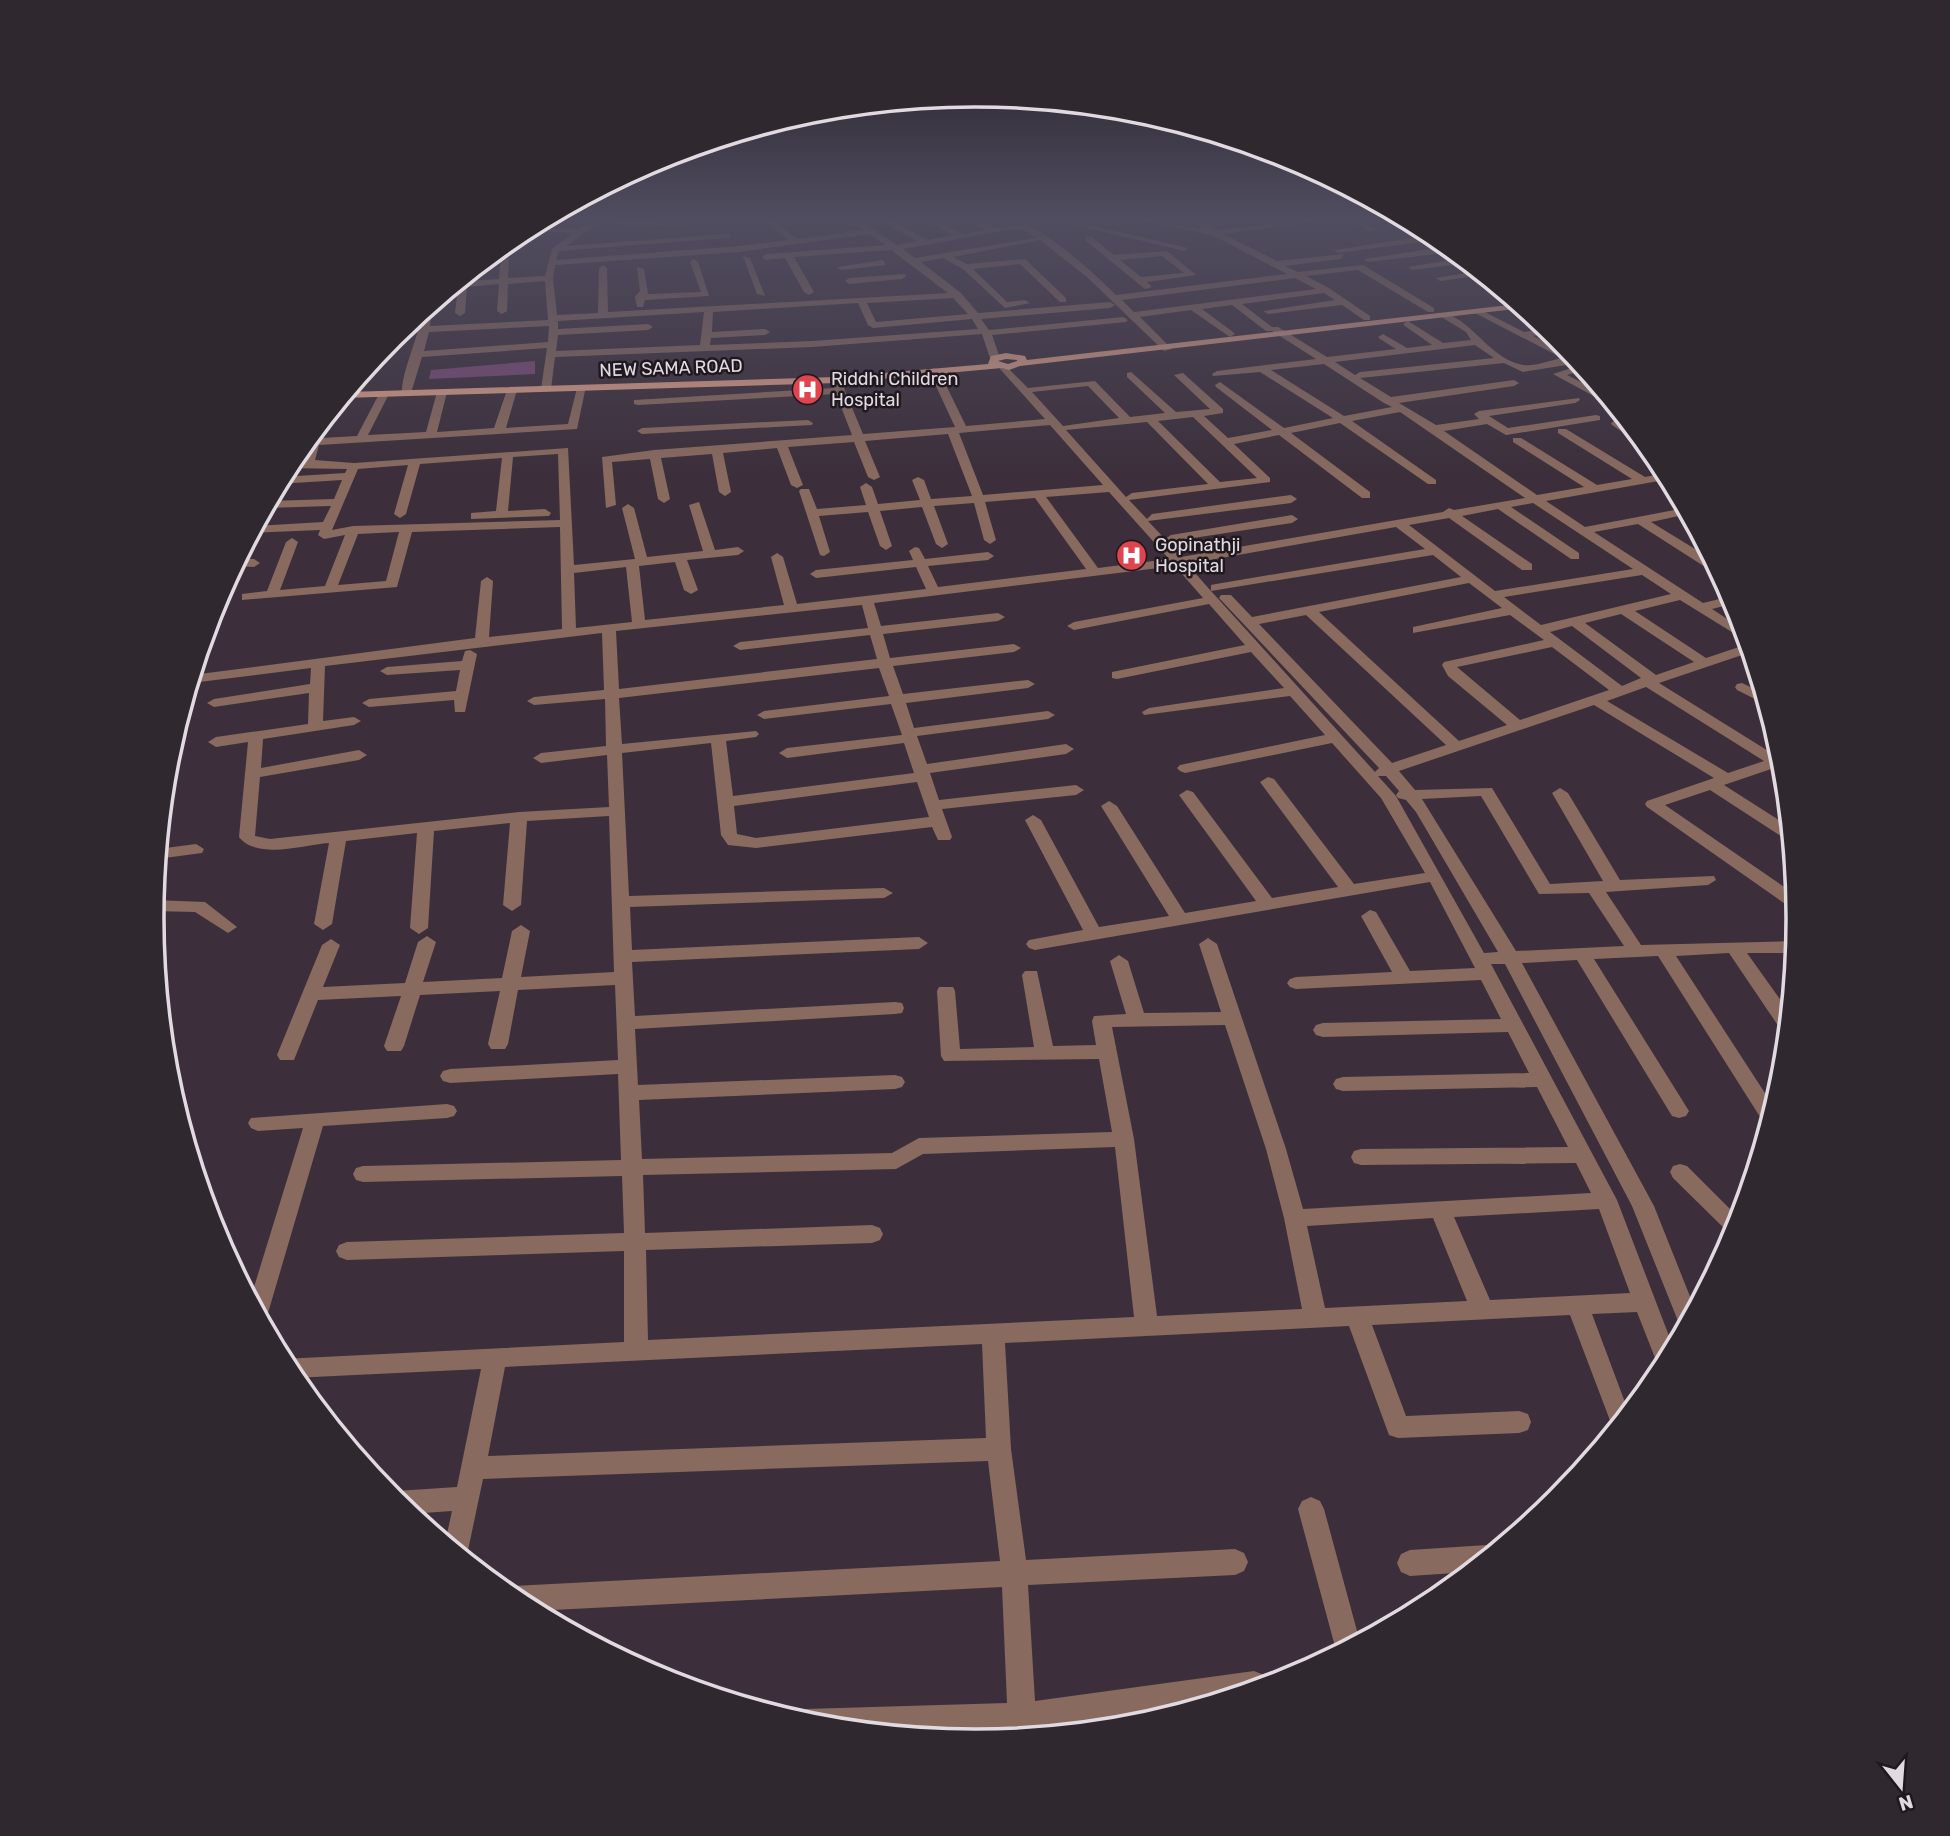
<svg xmlns="http://www.w3.org/2000/svg" width="1950" height="1836" font-family="Rubik,sans-serif">
	<style>
		.green { fill: #7a4a77 }
		.lines { fill: none; stroke-linecap: round; stroke-linejoin: round }
		.minor { fill: #886a5f; fill-rule: evenodd }
		.major { fill: #db9f88; fill-rule: evenodd }
		.labels { text-anchor: middle; dominant-baseline: central; stroke-width: 5; stroke-linejoin: round; paint-order: stroke }
		.far-street-label { font-size: 18px; fill: #e2dae1; stroke: #1f191f }
		.far-poi-label { font-size: 18px; fill: #e2dae1; stroke: #1f191f; text-anchor: start }
		.rim { fill: none; stroke: #e2dae1; stroke-width: 3.5 }
	</style>
	<rect width="100%" height="100%" fill="#3c2f3b"/>
	<path class="green" d="M 535,361 L 535,374 L 429,379 L 431,370 Z"/>
	<g class="lines">
		<path class="minor" d="M 597,217 L 676,222 L 684,217 L 693,217 L 678,227 L 599,223 L 566,246 L 727,234 L 731,236 L 727,238 L 559,251 L 556,260 L 739,246 L 788,240 L 760,217 L 769,217 L 797,239 L 863,230 L 846,217 L 855,217 L 897,245 L 917,241 L 882,222 L 882,218 L 888,218 L 927,240 L 953,235 L 918,217 L 928,217 L 963,234 L 986,230 L 960,217 L 970,217 L 995,228 L 1014,225 L 1002,217 C 1031,215 1095,274 1116,295 L 1287,274 L 1212,235 L 1122,217 L 1137,217 L 1203,229 L 1190,217 L 1199,217 L 1216,230 L 1325,217 L 1354,217 L 1378,230 L 1371,232 L 1345,217 L 1223,234 L 1277,261 L 1344,254 L 1341,259 L 1285,266 L 1298,272 L 1363,265 L 1434,308 L 1434,312 L 1428,312 L 1358,270 L 1306,276 L 1329,288 L 1370,316 L 1370,320 L 1364,320 L 1342,305 L 1268,314 L 1263,311 L 1335,300 L 1324,293 L 1242,304 L 1272,327 L 1278,327 L 1327,357 L 1396,349 L 1380,339 L 1378,337 L 1383,334 L 1407,348 L 1432,345 L 1405,326 L 1403,324 L 1408,321 L 1443,343 L 1471,340 L 1466,332 L 1443,318 L 1441,316 L 1446,313 C 1475,324 1491,359 1523,365 C 1534,367 1551,360 1562,358 L 1473,312 L 1481,310 L 1524,332 L 1547,328 L 1553,332 L 1533,336 L 1575,357 L 1579,363 L 1523,372 L 1504,363 L 1360,378 L 1391,397 L 1514,380 L 1519,383 L 1514,386 L 1399,403 L 1436,425 L 1479,419 L 1474,414 L 1479,411 L 1579,398 L 1580,400 L 1575,403 L 1489,416 L 1508,428 L 1596,415 L 1600,416 L 1600,420 L 1506,435 L 1487,424 L 1444,431 L 1537,495 L 1584,487 L 1513,442 L 1513,438 L 1521,438 L 1597,485 L 1632,479 L 1558,433 L 1558,429 L 1566,429 L 1645,477 L 1666,473 L 1670,479 L 1546,501 L 1585,527 L 1685,508 L 1688,514 L 1651,522 L 1713,560 L 1720,572 L 1713,572 L 1638,524 L 1594,532 L 1703,603 L 1732,596 L 1736,603 L 1712,609 L 1744,630 L 1748,642 L 1680,600 L 1635,611 L 1706,658 L 1748,644 L 1751,652 L 1659,683 L 1783,760 L 1784,772 L 1774,768 L 1724,785 L 1790,827 L 1791,840 L 1784,838 L 1710,790 L 1665,805 L 1796,895 L 1798,909 L 1791,908 L 1647,807 L 1645,804 L 1647,801 L 1714,778 L 1594,705 L 1399,771 L 1415,790 L 1492,788 L 1550,884 L 1603,881 L 1552,793 L 1560,788 L 1568,793 L 1620,880 L 1714,876 L 1716,880 L 1708,885 L 1606,892 L 1641,945 L 1796,941 L 1795,953 L 1747,953 L 1789,1012 L 1787,1031 L 1781,1030 L 1729,953 L 1676,956 L 1774,1107 L 1769,1122 L 1762,1120 L 1658,956 L 1594,959 L 1689,1111 L 1686,1116 L 1679,1118 L 1672,1116 L 1577,960 L 1522,963 L 1654,1206 L 1695,1309 L 1685,1329 L 1678,1321 L 1632,1206 L 1505,964 L 1491,964 L 1617,1200 L 1674,1349 L 1663,1370 L 1659,1368 L 1637,1312 L 1592,1314 L 1629,1413 L 1614,1431 L 1570,1315 L 1372,1325 L 1406,1416 L 1519,1411 L 1528,1414 L 1531,1422 L 1528,1430 L 1519,1433 L 1398,1438 L 1389,1435 L 1349,1326 L 1005,1343 L 1011,1449 L 1026,1560 L 1235,1549 L 1244,1553 L 1248,1562 L 1244,1571 L 1235,1575 L 1028,1585 L 1035,1701 L 1254,1671 L 1264,1675 L 1268,1686 L 1198,1707 L 1037,1729 L 1037,1735 L 1009,1738 L 1008,1732 C 937,1733 861,1740 792,1719 L 795,1713 L 805,1709 L 1007,1703 L 1002,1587 L 533,1611 L 517,1602 L 504,1590 L 513,1586 L 1000,1561 L 988,1461 L 483,1479 L 466,1560 L 445,1543 L 452,1511 L 409,1514 L 388,1494 L 396,1491 L 457,1487 L 481,1369 L 292,1378 L 282,1359 L 624,1342 L 624,1251 L 347,1260 L 339,1257 L 336,1251 L 339,1245 L 347,1242 L 624,1233 L 622,1176 L 363,1182 L 356,1180 L 353,1174 L 356,1168 L 363,1166 L 621,1160 L 618,1074 L 450,1083 L 443,1081 L 440,1076 L 443,1071 L 450,1069 L 618,1060 L 615,985 L 518,990 L 508,1044 L 505,1049 L 491,1049 L 488,1044 L 500,991 L 420,995 L 404,1046 L 401,1051 L 387,1051 L 384,1046 L 401,996 L 318,1000 L 294,1060 L 280,1060 L 277,1055 L 322,945 L 331,939 L 340,945 L 323,987 L 405,983 L 418,942 L 427,936 L 436,942 L 423,982 L 502,978 L 512,931 L 521,925 L 530,931 L 521,977 L 614,972 L 609,816 L 527,821 L 521,905 L 512,911 L 503,905 L 510,823 L 434,831 L 428,928 L 419,934 L 410,928 L 417,833 L 346,841 L 332,924 L 323,930 L 314,924 L 329,843 C 304,845 257,860 239,837 L 248,742 L 216,747 L 208,742 L 216,737 L 308,724 L 309,693 L 214,707 L 207,703 L 214,699 L 310,684 L 311,668 L 191,683 L 192,675 L 475,638 L 481,581 L 487,577 L 493,581 L 489,637 L 562,629 L 560,527 L 412,532 L 397,587 L 242,600 L 242,594 L 267,591 L 286,542 L 292,538 L 298,542 L 280,590 L 325,586 L 345,535 L 324,539 L 318,535 L 320,530 L 251,533 L 255,526 L 323,522 L 331,506 L 265,508 L 268,501 L 334,499 L 342,480 L 278,484 L 281,477 L 345,473 L 347,469 L 286,468 L 290,461 L 303,460 L 307,442 L 322,421 L 325,424 L 321,438 L 357,436 L 379,394 L 384,391 L 389,394 L 368,435 L 426,432 L 437,392 L 442,389 L 447,392 L 437,432 L 494,428 L 507,390 L 512,387 L 517,390 L 506,428 L 568,424 L 577,388 L 586,386 L 577,429 L 319,445 L 315,460 L 354,463 L 568,448 L 574,565 L 635,559 L 622,508 L 628,504 L 634,508 L 647,557 L 703,551 L 689,505 L 699,502 L 715,550 L 738,547 L 744,551 L 738,555 L 687,560 L 698,590 L 691,594 L 684,590 L 675,562 L 639,566 L 645,620 L 784,605 L 771,557 L 777,553 L 783,557 L 797,604 L 926,589 L 916,567 L 816,578 L 810,574 L 816,570 L 913,560 L 909,551 L 915,547 L 919,548 L 925,559 L 988,552 L 994,556 L 988,560 L 928,566 L 938,587 L 1086,569 L 1035,498 L 985,502 L 996,540 L 990,544 L 984,540 L 974,503 L 934,506 L 948,544 L 942,548 L 936,544 L 922,507 L 880,511 L 892,546 L 886,550 L 880,546 L 868,512 L 819,516 L 830,552 L 824,556 L 820,555 L 799,491 L 801,489 L 809,489 L 817,509 L 866,505 L 860,487 L 866,483 L 872,487 L 878,504 L 920,500 L 912,480 L 918,477 L 924,480 L 931,499 L 972,496 L 948,434 L 865,441 L 880,477 L 874,480 L 868,477 L 854,442 L 788,447 L 803,485 L 797,488 L 791,485 L 777,448 L 723,453 L 731,492 L 725,496 L 719,492 L 712,454 L 661,458 L 670,499 L 664,503 L 658,499 L 650,459 L 612,462 L 616,505 L 606,508 L 602,457 L 654,450 L 852,435 L 836,394 L 638,405 L 634,404 L 634,400 L 834,388 L 831,372 L 836,369 L 841,372 L 845,391 L 863,434 L 955,427 L 929,371 L 934,368 L 939,371 L 966,426 L 1045,419 L 1000,369 L 1000,365 L 1004,364 L 1028,388 L 1095,381 L 1130,417 L 1165,413 L 1127,377 L 1127,373 L 1131,372 L 1176,412 L 1210,409 L 1174,375 L 1183,373 L 1223,409 L 1223,413 L 1204,416 L 1228,438 L 1272,430 L 1216,387 L 1215,385 L 1220,382 L 1284,428 L 1333,418 L 1260,372 L 1213,376 L 1212,374 L 1217,371 L 1316,359 L 1272,331 L 1266,331 L 1232,305 L 1202,309 L 1233,332 L 1235,334 L 1230,337 L 1191,310 L 1140,317 L 1172,349 L 1164,351 L 1088,278 L 1040,240 L 953,257 L 967,264 L 1025,259 L 1066,298 L 1066,302 L 1060,302 L 1020,264 L 973,269 L 1007,302 L 1025,300 L 1030,303 L 1005,308 L 963,269 L 943,258 L 921,262 L 961,293 L 978,313 L 1110,302 L 1115,305 L 1110,308 L 981,319 L 989,330 L 1123,317 L 1128,320 L 1126,322 L 992,335 L 1000,358 L 995,361 L 990,358 L 982,334 L 812,347 L 555,357 L 551,389 L 546,392 L 541,389 L 547,348 L 422,357 L 411,393 L 402,395 C 400,375 419,337 422,312 L 429,306 L 432,308 L 430,326 L 548,320 L 545,281 L 508,284 L 507,311 L 502,314 L 497,311 L 499,284 L 467,287 L 465,313 L 460,316 L 455,313 L 458,287 L 452,287 L 466,276 L 467,281 L 499,279 L 501,257 L 505,254 L 509,257 L 508,278 L 545,276 L 552,249 L 573,233 L 521,231 L 528,228 L 579,229 ZM 1020,228 L 1036,238 L 915,258 L 903,249 ZM 869,234 L 886,245 L 766,254 L 762,257 L 766,260 L 785,258 L 804,292 L 809,295 L 814,292 L 794,257 L 891,250 L 948,293 L 608,312 L 607,268 L 603,265 L 599,268 L 598,313 L 557,315 L 553,278 L 555,265 L 739,252 ZM 1295,278 L 1316,289 L 1134,312 L 1122,300 ZM 953,298 L 968,314 L 876,322 L 867,303 ZM 858,303 L 868,325 L 873,328 L 972,319 L 978,329 L 812,341 L 710,345 L 711,338 L 765,335 L 770,332 L 765,329 L 712,332 L 713,312 ZM 704,312 L 700,345 L 556,351 L 558,335 L 648,330 L 653,327 L 648,324 L 558,329 L 558,321 ZM 549,326 L 548,342 L 424,351 L 429,332 ZM 1475,345 L 1494,358 L 1360,372 L 1355,375 L 1335,362 ZM 1324,364 L 1384,403 L 1392,407 L 1344,416 L 1271,370 ZM 1088,386 L 1119,418 L 1063,426 L 1032,392 ZM 1400,412 L 1525,498 L 1454,510 L 1449,508 L 1443,512 L 1181,557 L 1167,542 L 1292,523 L 1298,519 L 1292,515 L 1171,535 L 1165,539 L 1148,521 L 1291,503 L 1297,499 L 1291,495 L 1152,514 L 1147,519 L 1129,500 L 1270,482 L 1270,478 L 1234,444 L 1279,435 L 1362,498 L 1370,498 L 1370,492 L 1291,433 L 1340,423 L 1428,484 L 1436,484 L 1436,480 L 1352,421 ZM 1193,417 L 1257,478 L 1220,482 L 1158,421 ZM 1147,422 L 1208,484 L 1132,493 L 1126,497 L 1066,430 ZM 1050,425 L 1103,485 L 983,495 L 959,433 ZM 558,454 L 560,520 L 353,526 L 332,530 L 358,469 L 408,465 L 394,514 L 400,518 L 406,514 L 420,464 L 502,458 L 496,511 L 471,513 L 471,519 L 549,516 L 551,513 L 545,509 L 508,511 L 513,457 ZM 1109,492 L 1169,559 L 1098,568 L 1046,497 ZM 1533,503 L 1633,569 L 1495,591 L 1409,525 L 1449,518 L 1522,570 L 1532,570 L 1532,564 L 1462,516 L 1498,509 L 1571,559 L 1579,559 L 1579,553 L 1511,507 ZM 1396,527 L 1425,549 L 1216,584 L 1211,585 L 1211,591 L 1187,564 ZM 399,532 L 386,581 L 338,585 L 358,534 ZM 1433,555 L 1461,577 L 1252,617 L 1231,595 L 1221,595 L 1219,598 L 1379,768 L 1375,772 L 1211,591 ZM 1175,566 L 1203,598 L 1074,622 L 1067,626 L 1074,630 L 1209,604 L 1245,645 L 1112,672 L 1112,678 L 1117,679 L 1251,652 L 1284,688 L 1149,708 L 1142,712 L 1144,715 L 1290,696 L 1325,735 L 1180,765 L 1177,768 L 1180,771 L 1185,773 L 1332,743 L 1381,798 L 1425,873 L 1354,884 L 1274,779 L 1268,777 L 1260,782 L 1338,887 L 1272,898 L 1193,792 L 1187,790 L 1179,795 L 1256,901 L 1185,913 L 1117,806 L 1109,801 L 1101,806 L 1169,916 L 1099,927 L 1041,820 L 1033,815 L 1025,820 L 1083,930 L 1029,940 L 1026,944 L 1029,948 L 1035,950 L 1430,882 L 1475,968 L 1410,971 L 1376,912 L 1370,910 L 1361,916 L 1392,972 L 1296,977 L 1290,979 L 1287,983 L 1290,987 L 1296,989 L 1481,980 L 1501,1019 L 1323,1023 L 1316,1025 L 1313,1030 L 1316,1035 L 1323,1037 L 1508,1032 L 1529,1073 L 1343,1077 L 1336,1079 L 1333,1084 L 1336,1089 L 1343,1091 L 1537,1087 L 1568,1147 L 1361,1149 L 1354,1151 L 1351,1157 L 1354,1163 L 1361,1165 L 1576,1163 L 1591,1193 L 1303,1209 L 1286,1149 L 1217,944 L 1208,938 L 1199,944 L 1221,1012 L 1144,1013 L 1128,961 L 1119,955 L 1110,961 L 1126,1014 L 1094,1016 L 1092,1021 L 1096,1045 L 1053,1046 L 1037,971 L 1025,971 L 1022,975 L 1034,1047 L 960,1049 L 955,991 L 953,987 L 939,987 L 937,991 L 941,1056 L 944,1061 L 1099,1059 L 1112,1132 L 919,1138 L 892,1153 L 642,1159 L 639,1100 L 895,1089 L 902,1087 L 905,1082 L 902,1077 L 895,1075 L 638,1085 L 635,1029 L 895,1014 L 902,1013 L 904,1008 L 902,1003 L 895,1002 L 635,1016 L 632,962 L 919,949 L 928,943 L 919,937 L 632,950 L 630,907 L 884,898 L 893,893 L 884,888 L 629,896 L 622,753 L 711,743 L 721,835 L 728,845 L 756,848 L 932,827 L 938,840 L 950,840 L 952,837 L 942,809 L 1076,795 L 1084,790 L 1076,785 L 939,800 L 930,773 L 1066,754 L 1074,749 L 1066,744 L 927,764 L 917,736 L 1048,719 L 1055,715 L 1048,711 L 914,728 L 906,703 L 1028,688 L 1035,684 L 1028,680 L 903,694 L 893,666 L 1014,652 L 1021,648 L 1014,644 L 890,658 L 883,634 L 998,621 L 1005,617 L 998,613 L 881,626 L 874,603 ZM 626,567 L 632,622 L 576,628 L 574,573 ZM 1642,575 L 1671,594 L 1541,625 L 1504,597 ZM 1469,583 L 1502,608 L 1413,627 L 1413,633 L 1510,615 L 1544,640 L 1444,662 L 1442,665 L 1448,676 L 1507,725 L 1459,741 L 1319,612 ZM 862,605 L 868,628 L 740,642 L 733,646 L 740,650 L 870,635 L 877,659 L 619,689 L 616,631 ZM 1621,614 L 1694,662 L 1656,675 L 1585,623 ZM 1306,615 L 1446,745 L 1392,763 L 1259,624 ZM 1572,626 L 1641,678 L 1622,686 L 1550,632 ZM 602,633 L 604,690 L 534,697 L 527,701 L 534,705 L 605,699 L 606,746 L 541,753 L 533,758 L 541,763 L 607,755 L 609,807 L 519,812 L 270,839 L 255,836 L 260,777 L 359,760 L 367,755 L 359,750 L 261,768 L 263,739 L 354,725 L 361,721 L 354,717 L 323,721 L 325,666 ZM 1552,647 L 1609,690 L 1520,720 L 1457,667 ZM 879,668 L 889,696 L 764,711 L 757,715 L 764,719 L 891,704 L 902,735 L 787,748 L 779,753 L 787,758 L 904,743 L 914,773 L 733,796 L 726,741 L 756,737 L 759,734 L 756,731 L 622,744 L 619,698 ZM 1646,687 L 1764,761 L 1728,773 L 1607,701 ZM 1378,776 L 1386,776 L 1399,791 L 1396,795 L 1398,798 L 1406,800 L 1416,812 L 1498,952 L 1484,953 L 1396,796 ZM 917,782 L 929,817 L 756,838 L 737,834 L 734,806 ZM 1481,796 L 1539,894 L 1589,893 L 1624,946 L 1516,951 L 1422,799 ZM 1225,1025 L 1266,1149 L 1284,1218 L 1302,1309 L 1157,1316 L 1134,1139 L 1112,1027 ZM 1115,1147 L 1134,1317 L 648,1340 L 646,1250 L 872,1243 L 880,1240 L 883,1234 L 880,1228 L 872,1225 L 645,1233 L 643,1175 L 896,1169 L 923,1154 ZM 1599,1209 L 1630,1293 L 1490,1300 L 1454,1217 ZM 1433,1218 L 1467,1301 L 1325,1308 L 1307,1226 ZM 982,1344 L 986,1438 L 488,1456 L 505,1367 Z
			M 1043,217 L 1056,217 L 1188,248 L 1184,251 Z
			M 1085,236 L 1091,236 L 1114,255 L 1167,251 L 1196,275 L 1147,282 L 1152,287 L 1145,289 L 1085,240 ZM 1162,256 L 1184,273 L 1141,277 L 1120,260 Z
			M 1425,236 L 1428,241 L 1338,253 L 1334,250 Z
			M 1437,242 L 1454,251 L 1469,263 L 1412,270 L 1408,267 L 1457,259 L 1445,253 L 1368,262 L 1364,259 L 1437,248 L 1433,245 Z
			M 743,256 L 750,258 L 765,296 L 757,294 Z
			M 694,259 L 698,262 L 709,296 L 645,300 L 643,307 L 637,307 L 635,297 L 640,291 L 637,267 L 644,269 L 648,294 L 701,292 L 690,262 Z
			M 883,260 L 886,265 L 841,270 L 837,267 Z
			M 1478,271 L 1483,275 L 1440,281 L 1436,278 Z
			M 905,274 L 906,276 L 902,279 L 849,284 L 845,281 L 849,278 Z
			M 1581,365 L 1585,370 L 1567,375 L 1605,394 L 1609,400 L 1601,400 L 1553,374 Z
			M 808,420 L 813,423 L 812,425 L 642,434 L 637,431 L 642,428 Z
			M 1616,420 L 1636,431 L 1646,444 L 1639,443 L 1612,425 L 1611,423 Z
			M 238,559 L 254,559 L 260,563 L 254,567 L 234,566 Z
			M 470,650 L 477,654 L 465,712 L 455,712 L 454,700 L 369,707 L 362,703 L 369,699 L 456,691 L 460,670 L 387,675 L 380,671 L 387,667 L 462,661 L 465,651 Z
			M 200,651 L 206,655 L 198,660 L 197,660 Z
			M 1742,683 L 1763,693 L 1767,705 L 1737,690 L 1735,687 L 1737,684 Z
			M 196,844 L 204,849 L 202,853 L 157,859 L 158,849 Z
			M 153,900 L 205,902 L 237,927 L 228,933 L 195,912 L 152,911 Z
			M 447,1104 L 454,1106 L 457,1111 L 454,1116 L 447,1118 L 323,1126 L 268,1313 L 261,1321 L 250,1300 L 303,1128 L 258,1131 L 251,1128 L 248,1123 L 251,1118 Z
			M 1680,1164 L 1687,1166 L 1740,1219 L 1734,1238 L 1673,1178 L 1670,1172 L 1673,1166 Z
			M 1311,1497 L 1320,1501 L 1324,1509 L 1360,1642 L 1337,1654 L 1298,1509 L 1302,1501 Z
			M 1487,1545 L 1497,1550 L 1470,1572 L 1410,1576 L 1401,1572 L 1397,1563 L 1401,1554 L 1410,1550 Z"/>
		<path class="major" d="M 1518,304 L 1524,308 L 1020,366 L 1009,370 L 1002,368 L 837,383 L 342,398 L 347,392 L 837,377 L 988,364 L 991,356 L 1006,353 L 1025,356 L 1027,360 ZM 1006,359 L 1017,360 L 1017,361 L 1008,364 L 998,361 Z"/>
	</g>
	<linearGradient id="sky" x2="0" y2="1"><stop stop-color="#211a20"/><stop offset="0.46" stop-color="#504d60"/><stop offset="1" stop-color="#504d60" stop-opacity="0"/></linearGradient>
	<rect width="1950" height="474" fill="url(#sky)"/>
	<defs>
		<symbol id="hospital-disc" viewBox="-11 -11 22 22"><circle r="9.5" fill="#e0444e" stroke="#1f191f"/><path d="M-5-5h3v3.5h4V-5h3V5h-3V1.5h-4V5h-3Z" fill="#fff"/></symbol>
	</defs>
	<g fill-rule="evenodd">
		<use href="#hospital-disc" x="790" y="372" width="35" height="35"/>
		<use href="#hospital-disc" x="1114" y="538" width="35" height="35"/>
	</g>
	<g class="labels">
		<g class="far-street-label">
			<text transform="translate(671 368) rotate(-2)">NEW SAMA ROAD</text>
		</g>
		<g class="far-poi-label">
			<text x="831" y="379">Riddhi Children<tspan x="831" dy="21">Hospital</tspan></text>
			<text x="1155" y="545">Gopinathji<tspan x="1155" dy="21">Hospital</tspan></text>
		</g>
	</g>
	<path d="M0 0H1950V1836H0ZM164 918a811 811 0 1 1 1622 0a811 811 0 1 1-1622 0Z" fill="#2f282f" fill-rule="evenodd"/>
	<path class="rim" d="M164 918a811 811 0 1 1 1622 0a811 811 0 1 1-1622 0Z"/>
	<g transform="translate(1901 1787) rotate(163)" stroke="#1f191f" stroke-width="5" paint-order="stroke">
	<path d="M0-5L12 26L0 18L-12 26Z" fill="#e2dae1"/>
	<text y="-10" font-size="19" font-weight="bold" text-anchor="middle" fill="#e2dae1">N</text>
	</g>
</svg>
